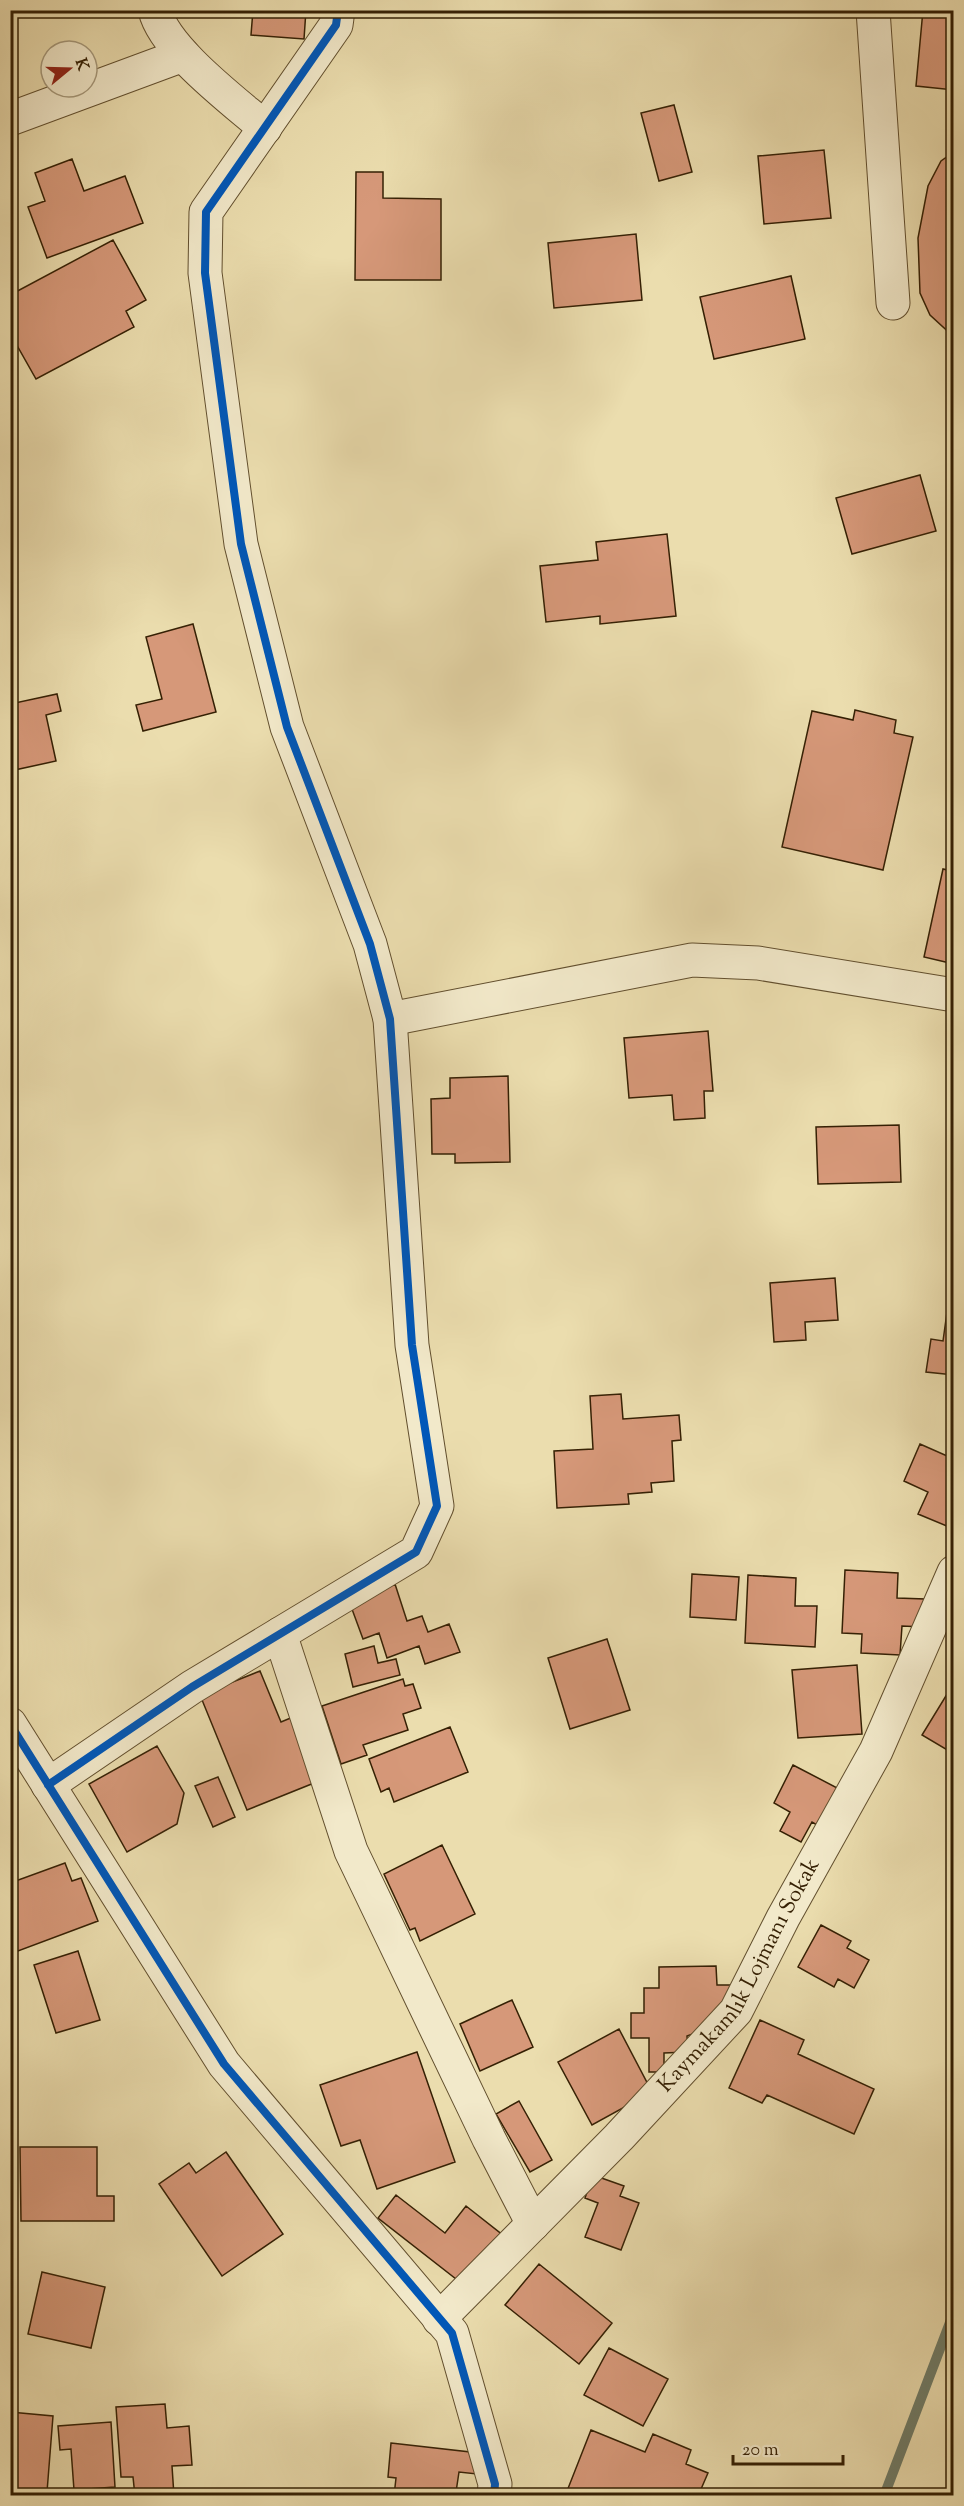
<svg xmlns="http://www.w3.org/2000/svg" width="964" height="2506" font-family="'Sorts Mill Goudy',serif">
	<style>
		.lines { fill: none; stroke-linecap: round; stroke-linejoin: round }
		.stream { stroke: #707d69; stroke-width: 10 }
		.building { fill: #d69879; stroke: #352004; stroke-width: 1.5 }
		.street-casing { stroke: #624f2e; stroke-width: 35 }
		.street { stroke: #f2e9ca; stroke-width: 33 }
		.cycleway-casing { stroke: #f2e9ca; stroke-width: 11 }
		.cycleway { stroke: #0057b8; stroke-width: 8 }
		.labels { text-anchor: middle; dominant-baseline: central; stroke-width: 6; stroke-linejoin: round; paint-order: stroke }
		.street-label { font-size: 22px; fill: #352004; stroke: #f2e9ca }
	</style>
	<rect width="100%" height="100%" fill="#ebddae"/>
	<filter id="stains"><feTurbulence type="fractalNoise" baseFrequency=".00333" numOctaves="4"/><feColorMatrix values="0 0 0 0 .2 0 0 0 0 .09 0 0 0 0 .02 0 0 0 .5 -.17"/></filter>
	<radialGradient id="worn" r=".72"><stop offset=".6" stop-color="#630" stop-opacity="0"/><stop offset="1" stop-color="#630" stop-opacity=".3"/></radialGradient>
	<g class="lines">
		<path class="stream" d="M 884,2496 L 954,2312"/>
	</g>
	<path class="building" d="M 253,10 L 306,10 L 304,39 L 251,35 Z
		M 923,10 L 954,10 L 954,90 L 916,86 Z
		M 674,105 L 692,172 L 659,181 L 641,113 Z
		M 824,150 L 831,218 L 764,224 L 758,156 Z
		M 954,152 L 954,337 L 930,315 L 920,293 L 918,238 L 928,186 L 941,161 Z
		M 72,159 L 84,191 L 125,176 L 143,223 L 47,258 L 28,207 L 45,201 L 35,173 Z
		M 356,172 L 383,172 L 383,198 L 441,199 L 441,280 L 355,280 Z
		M 636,234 L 642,300 L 554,308 L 548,243 Z
		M 113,240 L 146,300 L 126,311 L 134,327 L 36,379 L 10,333 L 10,295 Z
		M 791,276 L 805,339 L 714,359 L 700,297 Z
		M 920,475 L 936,531 L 852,554 L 836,498 Z
		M 667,534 L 676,616 L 600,624 L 600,616 L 546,622 L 540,566 L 598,560 L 596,542 Z
		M 193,624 L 216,712 L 143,731 L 136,705 L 162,699 L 146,637 Z
		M 57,694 L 61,711 L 46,715 L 56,761 L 10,771 L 10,704 Z
		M 855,710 L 896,720 L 894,733 L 913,737 L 883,870 L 782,847 L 812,711 L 853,720 Z
		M 954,862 L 954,964 L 924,957 L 943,869 L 952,871 Z
		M 708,1031 L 713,1091 L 704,1091 L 705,1118 L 674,1120 L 672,1095 L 629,1098 L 624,1038 Z
		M 508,1076 L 510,1162 L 455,1163 L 455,1154 L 432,1154 L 431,1099 L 450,1098 L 450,1078 Z
		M 899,1125 L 901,1182 L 818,1184 L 816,1127 Z
		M 835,1278 L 838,1320 L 805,1322 L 806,1340 L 774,1342 L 770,1283 Z
		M 947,1312 L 954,1313 L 954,1375 L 926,1372 L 931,1339 L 943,1341 Z
		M 621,1394 L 623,1419 L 679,1415 L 681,1440 L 672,1441 L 674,1481 L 651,1483 L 652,1492 L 628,1494 L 629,1504 L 557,1508 L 554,1451 L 593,1449 L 590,1396 Z
		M 920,1444 L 954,1459 L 954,1529 L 918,1514 L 928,1492 L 904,1481 Z
		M 845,1570 L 898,1573 L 897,1598 L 925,1599 L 924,1627 L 902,1626 L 900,1655 L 861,1653 L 862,1634 L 842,1633 Z
		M 692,1574 L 739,1577 L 736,1620 L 690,1617 Z
		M 748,1575 L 796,1578 L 795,1606 L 817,1606 L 815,1647 L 745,1643 Z
		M 395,1584 L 407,1621 L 422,1616 L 428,1632 L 449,1624 L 460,1652 L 425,1664 L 419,1646 L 387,1658 L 379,1633 L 363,1639 L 349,1601 Z
		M 607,1639 L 630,1710 L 570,1729 L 548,1658 Z
		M 374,1646 L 378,1663 L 396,1659 L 400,1675 L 353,1687 L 345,1654 Z
		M 857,1665 L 862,1734 L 798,1738 L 792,1670 Z
		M 260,1671 L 281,1722 L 293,1717 L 319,1781 L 247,1810 L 200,1695 Z
		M 403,1679 L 405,1686 L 413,1684 L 421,1708 L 403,1714 L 408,1730 L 363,1745 L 367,1755 L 341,1764 L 322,1706 Z
		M 952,1686 L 954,1687 L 954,1754 L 922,1735 Z
		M 450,1727 L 468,1772 L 394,1802 L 389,1788 L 381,1792 L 369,1759 Z
		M 157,1746 L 184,1793 L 177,1824 L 127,1852 L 89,1784 Z
		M 793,1765 L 843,1791 L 824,1829 L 812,1822 L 801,1842 L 780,1831 L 790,1812 L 774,1803 Z
		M 218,1777 L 235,1817 L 213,1827 L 195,1786 Z
		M 442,1845 L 475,1914 L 420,1941 L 415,1928 L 410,1930 L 384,1874 Z
		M 65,1863 L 72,1881 L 81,1878 L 98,1921 L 10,1954 L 10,1883 Z
		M 821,1925 L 851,1941 L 847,1948 L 869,1960 L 854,1988 L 838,1979 L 834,1987 L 798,1967 Z
		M 78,1951 L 100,2020 L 56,2033 L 34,1965 Z
		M 716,1966 L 717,1985 L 731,1985 L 731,2002 L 709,2028 L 687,2036 L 688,2052 L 664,2053 L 664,2072 L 649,2072 L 649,2038 L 631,2038 L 631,2013 L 644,2013 L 644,1988 L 659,1988 L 659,1967 Z
		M 512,2000 L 533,2047 L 480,2071 L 460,2024 Z
		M 760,2020 L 804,2040 L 798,2054 L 874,2089 L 854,2134 L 767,2095 L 762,2103 L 729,2088 Z
		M 619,2029 L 652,2092 L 592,2125 L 558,2062 Z
		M 417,2052 L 455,2162 L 377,2189 L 360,2140 L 341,2146 L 320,2085 Z
		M 519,2101 L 552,2160 L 530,2172 L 496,2114 Z
		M 20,2147 L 97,2147 L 97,2196 L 114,2196 L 114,2221 L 21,2221 Z
		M 226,2152 L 283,2234 L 222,2276 L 159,2184 L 189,2163 L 196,2173 Z
		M 593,2175 L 624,2186 L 620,2196 L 639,2203 L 621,2250 L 585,2237 L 598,2203 L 585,2198 Z
		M 396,2195 L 445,2233 L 466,2206 L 504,2236 L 465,2286 L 378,2218 Z
		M 539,2264 L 612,2323 L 579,2364 L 505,2305 Z
		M 42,2272 L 105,2287 L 91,2348 L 28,2334 Z
		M 609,2348 L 668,2379 L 643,2426 L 584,2395 Z
		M 165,2404 L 167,2428 L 189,2426 L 192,2465 L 172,2466 L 174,2496 L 135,2496 L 133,2477 L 121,2477 L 116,2407 Z
		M 10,2412 L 53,2416 L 47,2492 L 10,2489 Z
		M 111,2422 L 115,2487 L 74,2490 L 71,2449 L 60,2450 L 58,2426 Z
		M 591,2430 L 645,2452 L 653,2434 L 691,2450 L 686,2464 L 708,2473 L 698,2496 L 579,2496 L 567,2491 Z
		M 391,2443 L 479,2453 L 477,2474 L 459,2472 L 456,2492 L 435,2489 L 434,2496 L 394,2496 L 396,2478 L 388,2477 Z"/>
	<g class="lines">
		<defs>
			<g id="street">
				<path d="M 155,10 C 164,49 234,101 265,128"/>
				<path d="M 873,10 L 893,303"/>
				<path d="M 10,119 L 183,55"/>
				<path d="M 390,1019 L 692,960 L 758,963 L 954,995"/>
				<path d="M 280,1634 L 351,1851 L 489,2139 L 533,2224"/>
				<path d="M 10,1724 L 224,2064 L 452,2333 L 495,2484 L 494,2496"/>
				<path d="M 48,1785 L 192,1687 L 416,1552 L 437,1506 L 412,1345 L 390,1019 L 370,944 L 287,727 L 241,544 L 205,273 L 206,212 L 336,25 L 338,10"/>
				<path id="s1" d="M 439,2319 L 619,2137 L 736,2011 L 783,1918 L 876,1751 L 954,1572"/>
			</g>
		</defs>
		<use href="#street" class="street-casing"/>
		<use href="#street" class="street"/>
		<defs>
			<path id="cycleway" d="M 10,1724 L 224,2064 L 452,2333 L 495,2484 L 494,2496
				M 48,1785 L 192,1687 L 416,1552 L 437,1506 L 412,1345 L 390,1019 L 370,944 L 287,727 L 241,544 L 205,273 L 206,212 L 336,25 L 338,10"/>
		</defs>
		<use href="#cycleway" class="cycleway-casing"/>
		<use href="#cycleway" class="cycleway"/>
	</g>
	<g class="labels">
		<g class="street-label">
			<text stroke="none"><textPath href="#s1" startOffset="459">Kaymakamlık Lojmanı Sokak</textPath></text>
		</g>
	</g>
	<rect width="964" height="2506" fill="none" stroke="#ebddae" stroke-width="36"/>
	<rect x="12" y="12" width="940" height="2482" fill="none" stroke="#352004" stroke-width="3"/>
	<rect x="18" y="18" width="928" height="2470" fill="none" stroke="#352004" stroke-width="1.5"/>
	<g transform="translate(69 69) rotate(71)"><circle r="28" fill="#f2e9ca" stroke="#a6997b" stroke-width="1.5"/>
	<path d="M0-4.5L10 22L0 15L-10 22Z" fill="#8f2418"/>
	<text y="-9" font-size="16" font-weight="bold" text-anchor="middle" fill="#352004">K</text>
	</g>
	<path d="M733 2455v9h110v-9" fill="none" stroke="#352004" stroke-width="3"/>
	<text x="742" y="2455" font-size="18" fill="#352004" stroke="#f2e9ca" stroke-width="4.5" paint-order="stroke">20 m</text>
	<rect width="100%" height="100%" filter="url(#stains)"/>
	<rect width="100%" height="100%" fill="url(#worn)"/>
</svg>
